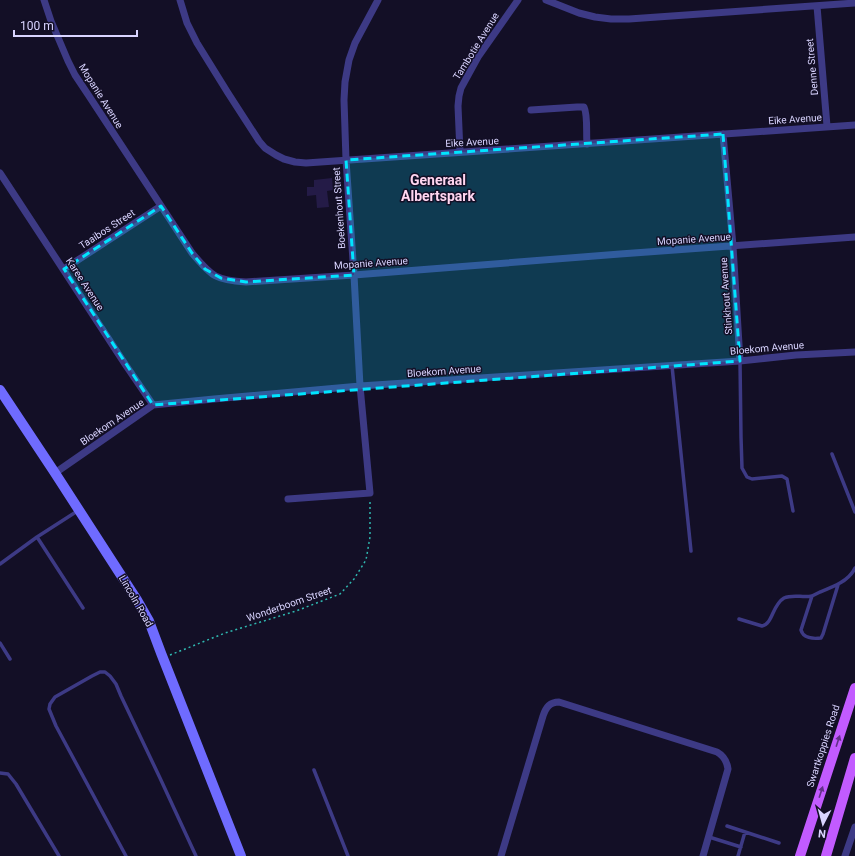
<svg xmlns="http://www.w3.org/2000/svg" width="855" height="856" font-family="Roboto,sans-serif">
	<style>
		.building { fill: #241b47 }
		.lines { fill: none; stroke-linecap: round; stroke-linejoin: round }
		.path { stroke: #2fb8b0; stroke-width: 1.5; stroke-dasharray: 2 3; stroke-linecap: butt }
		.lane { stroke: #3d3a85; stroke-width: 3.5 }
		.street { stroke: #3d3a85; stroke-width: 7 }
		.secondary { stroke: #6f6bff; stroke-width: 10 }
		.primary { stroke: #c25bff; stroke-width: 10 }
		.oneway { fill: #623188 }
		.marked { fill: #00e5ff; fill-opacity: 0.2; stroke: #00e5ff; stroke-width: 3; stroke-dasharray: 8 5; stroke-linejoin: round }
		.labels { text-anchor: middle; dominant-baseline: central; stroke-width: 3; stroke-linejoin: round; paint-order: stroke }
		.street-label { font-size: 10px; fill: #d9d4ff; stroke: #130f26 }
		.district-label { font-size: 14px; font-weight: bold; fill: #ffd6f0; stroke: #130f26 }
	</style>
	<rect width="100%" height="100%" fill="#130f26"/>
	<path class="building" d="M 332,178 L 333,190 L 327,191 L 329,207 L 317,208 L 316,195 L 307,196 L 307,187 L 314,187 L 314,180 Z"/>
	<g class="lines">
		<path class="path" d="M 170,655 L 225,633 L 296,611 L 340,594 L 354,579 L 366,560 L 370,537 L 370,501"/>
		<path class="lane" d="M 740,361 L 741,437 L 742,468 L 747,477 L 752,479 L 782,476 L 787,479 L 793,511
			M 672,366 L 691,551
			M 832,454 L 855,512
			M 37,537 L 83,608
			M 0,564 L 37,537 L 79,510
			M 812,596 L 801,630 C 803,638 813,639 821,638 L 823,634 L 838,585
			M 739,619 L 762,626 C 773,624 772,605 784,598 C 793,594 803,598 812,596 C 814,595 818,593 820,592 C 833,587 849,581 855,568
			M 0,643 L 10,659
			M 314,770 L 348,856
			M 0,773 L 8,774 L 16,784 L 59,856
			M 727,826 L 779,843
			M 709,837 L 741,847
			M 126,856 L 56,726 L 49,709 L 50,704 L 55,697 L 92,676 L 100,672 L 105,672 L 110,676 L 116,684 L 121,696 L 160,778 L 196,856
			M 738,856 L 745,832"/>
		<path class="street" d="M 44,0 L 51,21 L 68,61 L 75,75 L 89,96 L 192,253 C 212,277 216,280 246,282 L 354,275 L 620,254 L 855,237
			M 180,0 L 187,23 L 197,43 L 228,93 L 259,141 L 265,148 L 276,155 L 284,159 L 295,162 L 306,163 L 855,125
			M 546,0 L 579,13 L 595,17 L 611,19 L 629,19 L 855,3
			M 817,6 L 827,126
			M 531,110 L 577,107 L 584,107 C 588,115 586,134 587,144
			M 723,134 L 733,246 L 740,361
			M 460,152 L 458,106 L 459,96 L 461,88 L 478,57 L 518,0
			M 0,173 L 59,263 L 125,364 L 153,405
			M 64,269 L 161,206
			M 55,473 L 153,405 L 214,399 L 360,386 L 556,373 L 740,361 L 796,355 L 855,352
			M 288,499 L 370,493 L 360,386 L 354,275 L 346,160 L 344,100 L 345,82 L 349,60 L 355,43 L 378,0
			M 501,856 L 543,716 C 546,707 550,702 559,702 L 717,752 C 724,756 727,761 728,769 L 703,856
			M 845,856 L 855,827"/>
		<path class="secondary" d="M 0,390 L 55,473 L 137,600 L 149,621 L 161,653 L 241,856"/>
		<path class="primary" d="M 800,856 L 855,688
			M 826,856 L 855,758"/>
	</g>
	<defs><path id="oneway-solid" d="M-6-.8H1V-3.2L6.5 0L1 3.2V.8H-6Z"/></defs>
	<g class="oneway">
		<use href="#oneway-solid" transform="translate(838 741) rotate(-72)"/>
		<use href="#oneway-solid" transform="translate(821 792) rotate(-72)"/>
	</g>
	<path class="marked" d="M 723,134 L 740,361 L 153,405 L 64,269 L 161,206 L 192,253 L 205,269 L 221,278 L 246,282 L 354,275 L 346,160 Z"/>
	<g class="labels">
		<g class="street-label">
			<text transform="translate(476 46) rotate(-58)">Tambotie Avenue</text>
			<text transform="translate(812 67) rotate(-95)">Denne Street</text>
			<text transform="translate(101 96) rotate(58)">Mopanie Avenue</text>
			<text transform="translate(795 119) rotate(-4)">Eike Avenue</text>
			<text transform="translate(472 142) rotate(-3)">Eike Avenue</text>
			<text transform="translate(339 208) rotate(-94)">Boekenhout Street</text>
			<text transform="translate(107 229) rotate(-33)">Taaibos Street</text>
			<text transform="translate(694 239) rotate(-4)">Mopanie Avenue</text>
			<text transform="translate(371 263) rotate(-4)">Mopanie Avenue</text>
			<text transform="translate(85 284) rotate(57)">Karee Avenue</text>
			<text transform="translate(726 296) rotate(-94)">Stinkhout Avenue</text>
			<text transform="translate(767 348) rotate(-5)">Bloekom Avenue</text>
			<text transform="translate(444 371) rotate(-4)">Bloekom Avenue</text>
			<text transform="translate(112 422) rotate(-34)">Bloekom Avenue</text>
			<text transform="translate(136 601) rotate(60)">Lincoln Road</text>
			<text transform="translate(289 604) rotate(-19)">Wonderboom Street</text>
			<text transform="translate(823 746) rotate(-72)">Swartkoppies Road</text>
		</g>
		<g class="district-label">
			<text x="438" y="180">Generaal<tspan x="438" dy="16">Albertspark</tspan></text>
		</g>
	</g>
	<g transform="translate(823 824) rotate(186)" stroke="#130f26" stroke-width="3" paint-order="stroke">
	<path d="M0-3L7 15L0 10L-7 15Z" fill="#d9d4ff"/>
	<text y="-6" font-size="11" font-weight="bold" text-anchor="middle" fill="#d9d4ff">N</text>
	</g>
	<path d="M14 30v6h123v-6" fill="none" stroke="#d9d4ff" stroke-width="2"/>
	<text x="20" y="30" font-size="12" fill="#d9d4ff" stroke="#130f26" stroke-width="3" paint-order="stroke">100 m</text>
</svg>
